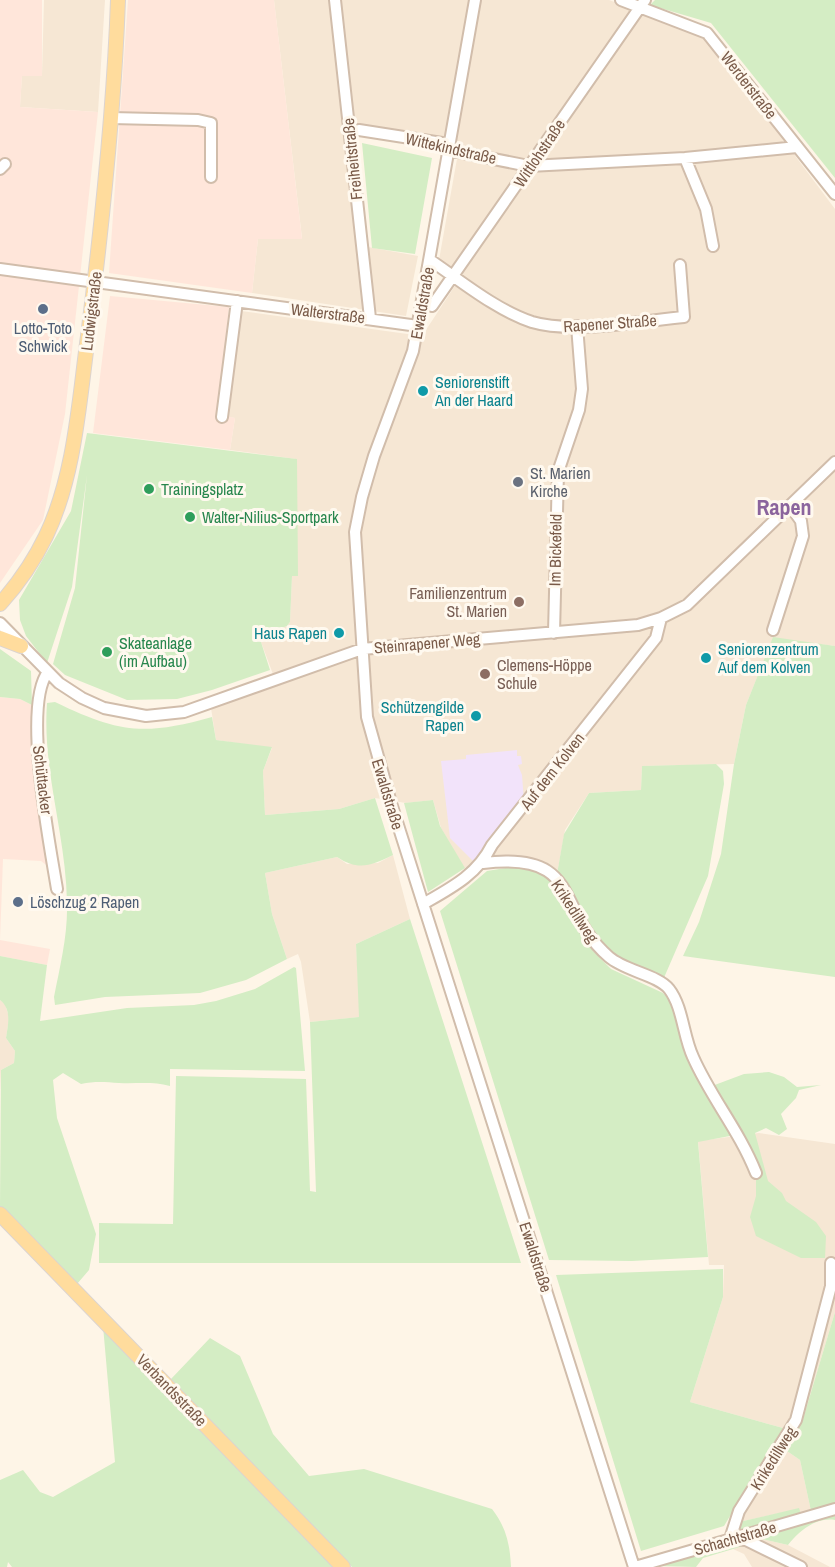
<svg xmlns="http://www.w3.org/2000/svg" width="835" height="1567" font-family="'Archivo Narrow',sans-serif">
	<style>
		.residential { fill: #f6e7d4 }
		.commercial { fill: #ffe6da }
		.education { fill: #f2e3fa }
		.green { fill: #d4edc4 }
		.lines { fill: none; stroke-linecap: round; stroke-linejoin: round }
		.minor-casing { stroke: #d1bdab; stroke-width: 14 }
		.major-casing { stroke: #dcd4d0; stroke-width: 16 }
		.minor { stroke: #fff; stroke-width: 10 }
		.major { stroke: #ffdc9d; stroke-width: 14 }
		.service-dot { fill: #5c6f8a; stroke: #fff9ef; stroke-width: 2 }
		.culture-dot { fill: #0f9aa8; stroke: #fff9ef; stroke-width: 2 }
		.worship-dot { fill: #6b7280; stroke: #fff9ef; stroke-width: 2 }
		.leisure-dot { fill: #2e9e5b; stroke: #fff9ef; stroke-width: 2 }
		.education-dot { fill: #8d6e63; stroke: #fff9ef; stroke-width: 2 }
		.labels { text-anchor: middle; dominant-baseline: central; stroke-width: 6; stroke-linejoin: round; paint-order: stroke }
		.street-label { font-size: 16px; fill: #7a5b49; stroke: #fff9ef }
		.service-label { font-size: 16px; fill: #4e5e75; stroke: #fff9ef }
		.culture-label { font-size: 16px; fill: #0d838f; stroke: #fff9ef; text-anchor: start }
		.worship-label { font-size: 16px; fill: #5b616d; stroke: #fff9ef; text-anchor: start }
		.leisure-label { font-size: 16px; fill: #27864d; stroke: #fff9ef; text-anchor: start }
		.education-label { font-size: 16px; fill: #785e54; stroke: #fff9ef; text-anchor: end }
		.district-label { font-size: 22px; font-weight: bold; fill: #8b649d; stroke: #fff9ef }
	</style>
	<rect width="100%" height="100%" fill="#fef5e7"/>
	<path class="residential" d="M 44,0 L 105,0 L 98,112 L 20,107 L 22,75 L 42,75 Z
		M 274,0 L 609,0 L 704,35 L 788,143 L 796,157 L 835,209 L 835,646 L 773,638 L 746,705 L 734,764 L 642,766 L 641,790 L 589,793 L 565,830 L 557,874 L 532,859 L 492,857 L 464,868 L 441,828 L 433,800 L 406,803 L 375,798 L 339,809 L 265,815 L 263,771 L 272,748 L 216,740 L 211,708 L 277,685 L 261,642 L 265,634 L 287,626 L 290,622 L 292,576 L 297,576 L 296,459 L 230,450 L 235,418 L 228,417 L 241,311 L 422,336 L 462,275 L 439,260 L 460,142 L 345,123 L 357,245 L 418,256 L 406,316 L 252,293 L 258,239 L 302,238 Z
		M 393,855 L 410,919 L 356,944 L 360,1017 L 310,1022 L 301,962 L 298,954 L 287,959 L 272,914 L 265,873 L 337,857 L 347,864 L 378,863 Z
		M 0,1000 L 5,1003 L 9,1018 L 6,1038 L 15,1051 L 14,1063 L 1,1070 L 0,1091 Z
		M 759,1133 L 835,1144 L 835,1312 L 803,1419 L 793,1435 L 783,1428 L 690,1402 L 723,1297 L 724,1265 L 709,1265 L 698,1141 Z
		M 784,1449 L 800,1460 L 811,1511 L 800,1514 L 798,1509 L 739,1522 Z
		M 758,1538 L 788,1545 L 830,1567 L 752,1567 L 744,1554 L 733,1549 Z"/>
	<path class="commercial" d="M 0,0 L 42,0 L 42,76 L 22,76 L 20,107 L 98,112 L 65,414 L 43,520 L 0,583 Z
		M 128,0 L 274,0 L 302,239 L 258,239 L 252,293 L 109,273 Z
		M 110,296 L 229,307 L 217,414 L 235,418 L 230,450 L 93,433 Z
		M 0,697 L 20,699 L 32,705 L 34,747 L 50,868 L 41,861 L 3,859 L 0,940 L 50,949 L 47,965 L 0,956 Z"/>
	<path class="education" d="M 517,750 L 517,756 L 521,756 L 522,764 L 518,765 L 522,775 L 524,802 L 474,862 L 450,838 L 441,761 L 466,759 L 466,755 Z"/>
	<path class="green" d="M 655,0 L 835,0 L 835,178 L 711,23 L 650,5 Z
		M 362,143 L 432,158 L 415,254 L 372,248 Z
		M 87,433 L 297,459 L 298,576 L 292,576 L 290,622 L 287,626 L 265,634 L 261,642 L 270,670 L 212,690 L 177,699 L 127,700 L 65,675 L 53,664 L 75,588 L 87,475 L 72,587 L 47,663 L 26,636 L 20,620 L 19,600 L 71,511 Z
		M 773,637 L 835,646 L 835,977 L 683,956 L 699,922 L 721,854 L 734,764 L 746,705 Z
		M 0,649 L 31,671 L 32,705 L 20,699 L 0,697 Z
		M 55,702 C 119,733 144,736 212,717 L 216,740 L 272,747 L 263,771 L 265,815 L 339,809 L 375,798 L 393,855 C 371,866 358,871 337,857 L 265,873 L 272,914 L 287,959 L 246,980 L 200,993 L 105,997 L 55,1005 L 54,997 C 60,966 68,935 67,902 C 66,835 42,770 47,703 Z
		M 716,764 L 723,771 L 724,784 L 708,876 L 663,980 L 605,953 L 557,874 L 564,834 L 589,793 L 641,790 L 642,766 Z
		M 433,800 L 440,826 L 465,868 L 428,892 L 404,803 Z
		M 524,865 L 552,877 L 593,951 L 611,969 L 663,993 L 673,1004 L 684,1050 L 705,1092 L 735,1135 L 698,1142 L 708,1257 L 632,1261 L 549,1260 L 440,911 L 487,871 Z
		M 410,919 L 521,1263 L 99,1263 L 99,1223 L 173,1224 L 176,1076 L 306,1079 L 310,1191 L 316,1192 L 310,1022 L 359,1017 L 356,944 Z
		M 0,956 L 47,965 L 40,1021 L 127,1008 L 194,1005 L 216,1001 L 255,989 L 294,967 L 296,968 L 305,1071 L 170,1069 L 170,1086 C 152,1081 137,1084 119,1083 C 105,1082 95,1081 81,1084 L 63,1073 L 53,1080 L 57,1118 L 96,1234 L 89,1270 L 77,1284 L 0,1206 L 1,1070 L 14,1063 L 15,1051 L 6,1038 C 8,1025 12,1009 0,1000 Z
		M 769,1072 L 784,1077 L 797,1087 L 821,1085 L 799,1090 L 796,1098 L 781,1114 L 787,1129 L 779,1135 L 766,1128 L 755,1133 L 768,1181 L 782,1193 L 786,1201 L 816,1222 L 826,1236 L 825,1258 L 801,1258 L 756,1236 L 750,1217 L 756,1196 L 756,1160 L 745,1138 L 712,1086 L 744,1074 Z
		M 723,1269 L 723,1297 L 690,1402 L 783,1428 L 724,1526 L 641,1551 L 556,1275 Z
		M 835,1312 L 835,1520 C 816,1517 800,1530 788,1545 L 758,1538 L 743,1546 L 703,1558 L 696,1567 L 657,1566 L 663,1559 L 727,1537 L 739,1522 L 799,1508 L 801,1514 L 811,1511 L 800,1460 L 784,1449 L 803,1419 Z
		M 103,1326 L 335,1567 L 12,1567 L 8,1562 L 7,1567 L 0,1567 L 0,1480 L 23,1470 L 40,1492 L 53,1497 L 115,1462 Z
		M 210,1338 L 240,1356 L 273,1434 L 309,1476 L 364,1469 L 492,1509 C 506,1527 510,1544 511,1567 L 352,1567 L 171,1379 Z"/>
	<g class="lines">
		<defs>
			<path id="minor" d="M 335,0 L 370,318
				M 475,0 L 413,351 L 374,456 L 362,497 L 355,532 L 367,717 L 391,803 L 634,1567
				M 621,0 L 707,33 L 835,194
				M 111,118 L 198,120 L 211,123 L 211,177
				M 359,130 L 442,143 L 448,150 L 529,166 L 685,158 L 797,147
				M 685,158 L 706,209 L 713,246
				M 0,169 L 5,164
				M 430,260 C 461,281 496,310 532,322 C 572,334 641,321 684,317 L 680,265
				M 0,269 L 418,326
				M 432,306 L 645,0
				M 222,417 L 237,301
				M 0,623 L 59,683 L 82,698 L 104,708 L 146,716 L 184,712 L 362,649 L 638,625 L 661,618 L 687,605 L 835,462
				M 773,630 L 803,536 L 801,521 L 791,507
				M 554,633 L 558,472 L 579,410 L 582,389 L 577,326
				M 48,672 C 22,705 50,846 57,889
				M 483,863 C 584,851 554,910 609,957 C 625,971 658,975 669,989 C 683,1007 683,1036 693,1057 C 711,1098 739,1130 756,1173
				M 423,904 C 451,888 477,875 492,845 L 656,638 L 661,618
				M 635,1567 L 835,1509
				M 801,1567 L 746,1540 L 730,1539 L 739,1511 L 796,1420 L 831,1286 L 831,1263"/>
			<path id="major" d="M 0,604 C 19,583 34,561 46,536 C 75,475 79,402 88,336 C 102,225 114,112 118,0
				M 0,638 L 21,646
				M 0,1214 L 343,1567"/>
		</defs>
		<use href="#minor" class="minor-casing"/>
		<use href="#major" class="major-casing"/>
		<use href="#minor" class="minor"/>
		<use href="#major" class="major"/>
	</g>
	<g class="service-dot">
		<circle cx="43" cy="309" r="6"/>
		<circle cx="18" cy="902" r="6"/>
	</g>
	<g class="culture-dot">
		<circle cx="423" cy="391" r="6"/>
		<circle cx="339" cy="633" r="6"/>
		<circle cx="706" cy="658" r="6"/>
		<circle cx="476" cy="716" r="6"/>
	</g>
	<circle class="worship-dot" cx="518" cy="482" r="6"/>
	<g class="leisure-dot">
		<circle cx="149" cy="489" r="6"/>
		<circle cx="190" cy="517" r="6"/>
		<circle cx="107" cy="652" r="6"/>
	</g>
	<g class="education-dot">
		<circle cx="519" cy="602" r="6"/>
		<circle cx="485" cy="674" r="6"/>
	</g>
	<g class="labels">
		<g class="street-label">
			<text transform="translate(749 85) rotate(52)">Werderstraße</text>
			<text transform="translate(451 148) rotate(13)">Wittekindstraße</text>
			<text transform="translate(539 153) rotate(-56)">Wittlohstraße</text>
			<text transform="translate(352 159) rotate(-96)">Freiheitstraße</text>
			<text transform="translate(422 303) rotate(-80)">Ewaldstraße</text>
			<text transform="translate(91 311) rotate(-83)">Ludwigstraße</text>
			<text transform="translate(328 313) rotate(7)">Walterstraße</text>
			<text transform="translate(610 323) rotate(-4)">Rapener Straße</text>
			<text transform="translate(555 550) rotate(-89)">Im Bickefeld</text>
			<text transform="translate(427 643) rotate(-5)">Steinrapener Weg</text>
			<text transform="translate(552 771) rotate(-52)">Auf dem Kolven</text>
			<text transform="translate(43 780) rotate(83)">Schüttacker</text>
			<text transform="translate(388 794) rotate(73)">Ewaldstraße</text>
			<text transform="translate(575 911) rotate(57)">Krikedillweg</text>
			<text transform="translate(536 1257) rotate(72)">Ewaldstraße</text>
			<text transform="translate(172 1390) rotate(46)">Verbandsstraße</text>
			<text transform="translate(773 1458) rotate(-58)">Krikedillweg</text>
			<text transform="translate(735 1538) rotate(-16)">Schachtstraße</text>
		</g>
		<g class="service-label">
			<text x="43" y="328">Lotto-Toto<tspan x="43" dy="18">Schwick</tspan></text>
			<text x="30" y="902" text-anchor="start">Löschzug 2 Rapen</text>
		</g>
		<g class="culture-label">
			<text x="435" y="382">Seniorenstift<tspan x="435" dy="18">An der Haard</tspan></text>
			<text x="327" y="633" text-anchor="end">Haus Rapen</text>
			<text x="718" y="649">Seniorenzentrum<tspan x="718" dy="18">Auf dem Kolven</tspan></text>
			<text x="464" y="707" text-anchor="end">Schützengilde<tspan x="464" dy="18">Rapen</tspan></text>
		</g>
		<g class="worship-label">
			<text x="530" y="473">St. Marien<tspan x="530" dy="18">Kirche</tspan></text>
		</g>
		<g class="leisure-label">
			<text x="161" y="489">Trainingsplatz</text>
			<text x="202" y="517">Walter-Nilius-Sportpark</text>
			<text x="119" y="643">Skateanlage<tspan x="119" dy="18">(im Aufbau)</tspan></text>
		</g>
		<g class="education-label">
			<text x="507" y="593">Familienzentrum<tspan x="507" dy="18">St. Marien</tspan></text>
			<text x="497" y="665" text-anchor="start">Clemens-Höppe<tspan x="497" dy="18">Schule</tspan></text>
		</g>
		<g class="district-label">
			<text x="784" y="507">Rapen</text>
		</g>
	</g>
</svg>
